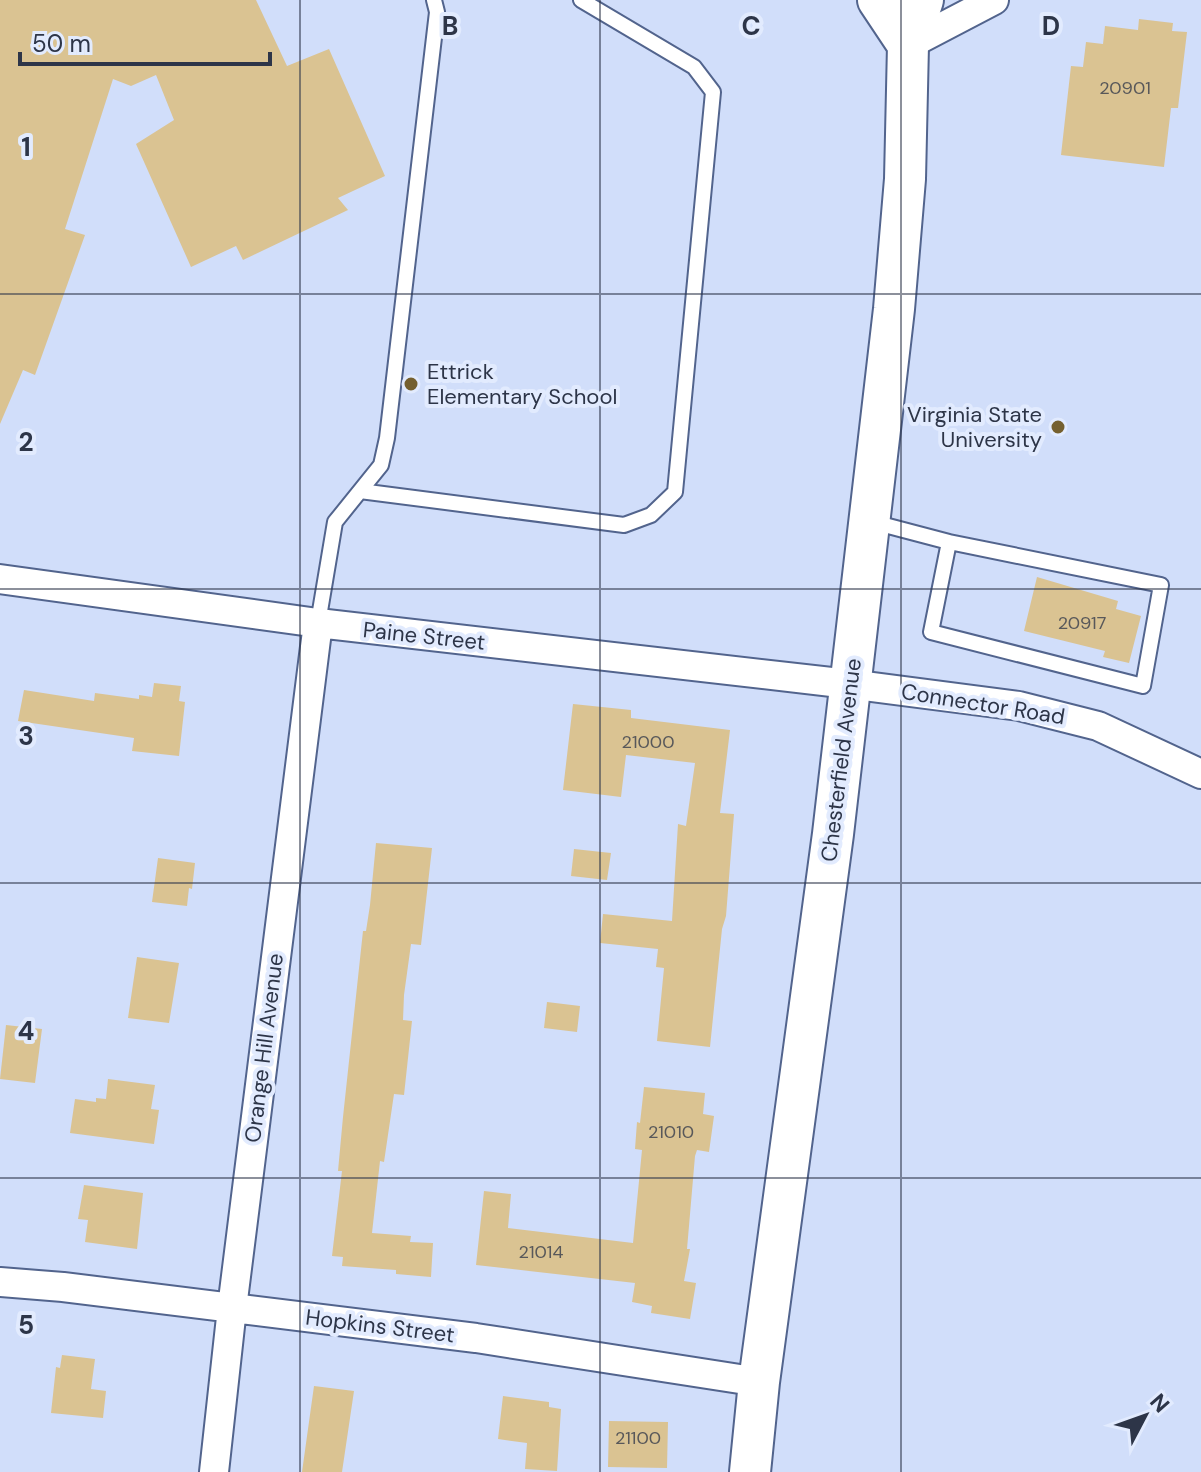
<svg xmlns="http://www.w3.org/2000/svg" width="1201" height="1472" font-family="'DM Sans',sans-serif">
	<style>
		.building { fill: #dac392 }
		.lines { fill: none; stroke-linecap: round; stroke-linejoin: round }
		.service-casing { stroke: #52648d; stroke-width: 18 }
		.minor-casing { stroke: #52648d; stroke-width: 32 }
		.secondary-casing { stroke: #52648d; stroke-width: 44 }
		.service { stroke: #fff; stroke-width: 14 }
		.minor { stroke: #fff; stroke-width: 28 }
		.secondary { stroke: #fff; stroke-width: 40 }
		.grid { fill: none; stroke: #2d3548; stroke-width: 2; stroke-opacity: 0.55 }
		.poi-dot { fill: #75602f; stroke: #e2ebfe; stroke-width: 3 }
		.labels { text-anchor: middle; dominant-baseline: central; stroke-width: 8; stroke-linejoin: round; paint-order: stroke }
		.number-label { font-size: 18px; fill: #58585a }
		.poi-label { font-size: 22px; fill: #2d3548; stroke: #e2ebfe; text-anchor: start }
		.street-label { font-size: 22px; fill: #2d3548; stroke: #e2ebfe }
		.grid-label { font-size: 26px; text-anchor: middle; font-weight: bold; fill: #2d3548; stroke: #e2ebfe; stroke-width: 8; stroke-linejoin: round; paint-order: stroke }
	</style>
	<rect width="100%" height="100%" fill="#d1defa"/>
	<path class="building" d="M 0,0 L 256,0 L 287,66 L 329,49 L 385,176 L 338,198 L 348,210 L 243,260 L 236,246 L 191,267 L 136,144 L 174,120 L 156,75 L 131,86 L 113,79 L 65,229 L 85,235 L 35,375 L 23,370 L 0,424 Z
		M 1139,19 L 1173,23 L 1172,31 L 1187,32 L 1178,108 L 1171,108 L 1164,167 L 1061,155 L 1071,66 L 1083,67 L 1086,42 L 1103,44 L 1105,26 L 1138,30 Z
		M 1037,577 L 1118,601 L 1116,609 L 1141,616 L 1129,663 L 1103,657 L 1105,651 L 1024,631 Z
		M 154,683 L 181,686 L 179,701 L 185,702 L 179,756 L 132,751 L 134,738 L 18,721 L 24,690 L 94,701 L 95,693 L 139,699 L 139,695 L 152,697 Z
		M 573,704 L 631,710 L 631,718 L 730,730 L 720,813 L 734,814 L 726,916 L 722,929 L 710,1047 L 657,1041 L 664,968 L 656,967 L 658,949 L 600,943 L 603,914 L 672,921 L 678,824 L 686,826 L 695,763 L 626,755 L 621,797 L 563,790 Z
		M 376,843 L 432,848 L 421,945 L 411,944 L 404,995 L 403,1020 L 412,1021 L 404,1095 L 394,1094 L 384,1162 L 380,1161 L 372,1233 L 411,1236 L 410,1242 L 433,1243 L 431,1277 L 396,1274 L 396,1270 L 342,1266 L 343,1257 L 332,1256 L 342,1171 L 338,1171 L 343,1117 L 363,931 L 366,931 L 370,905 Z
		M 574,849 L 611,853 L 607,880 L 571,876 Z
		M 158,858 L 195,863 L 192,889 L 189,888 L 187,906 L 152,902 Z
		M 137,957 L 179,963 L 169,1023 L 128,1018 Z
		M 547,1002 L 580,1006 L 577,1032 L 544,1028 Z
		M 6,1025 L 42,1029 L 35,1083 L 0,1079 Z
		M 108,1079 L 155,1085 L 151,1109 L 159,1110 L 154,1144 L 70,1133 L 75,1099 L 96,1102 L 96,1098 L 106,1099 Z
		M 644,1087 L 705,1093 L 703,1114 L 714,1116 L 709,1152 L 697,1150 L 695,1156 L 687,1249 L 690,1249 L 684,1281 L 696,1283 L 690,1319 L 651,1313 L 652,1306 L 632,1302 L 635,1283 L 476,1265 L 484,1191 L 511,1194 L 508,1228 L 633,1243 L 642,1150 L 635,1149 L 637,1122 L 640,1123 Z
		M 84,1185 L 143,1193 L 137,1249 L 85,1242 L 88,1220 L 78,1219 Z
		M 62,1355 L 95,1359 L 91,1389 L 106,1391 L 103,1418 L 51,1413 L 56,1367 L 60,1368 Z
		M 314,1386 L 354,1391 L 342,1472 L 302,1472 Z
		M 503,1396 L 549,1402 L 549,1407 L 561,1409 L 557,1471 L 525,1469 L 527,1443 L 498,1439 Z
		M 609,1421 L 668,1422 L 667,1468 L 608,1467 Z"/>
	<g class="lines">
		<defs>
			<path id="service" d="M 360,491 L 624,525 L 651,515 L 675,492 L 713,92 L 694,67 L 581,0
				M 873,522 L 949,542 L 931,632 L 1143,686 L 1161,585 L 949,542
				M 318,623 L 335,522 L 381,465 L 387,438 L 437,12 L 434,0"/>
			<path id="minor" d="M 908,45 L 994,0
				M 0,579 L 318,623 L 849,684 L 1019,706 L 1098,726 L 1201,774
				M 0,1282 L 63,1287 L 476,1338 L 759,1382
				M 214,1472 L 232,1308 L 318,623"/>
			<path id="secondary" d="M 878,0 L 908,45
				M 750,1472 L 759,1382 L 833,834 L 894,309 L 905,179 L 908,45 L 923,0"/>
		</defs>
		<use href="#service" class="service-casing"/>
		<use href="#minor" class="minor-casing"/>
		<use href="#secondary" class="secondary-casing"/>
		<use href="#service" class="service"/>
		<use href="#minor" class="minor"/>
		<use href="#secondary" class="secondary"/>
	</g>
	<path class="grid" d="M 300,0 L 300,1472M 600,0 L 600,1472M 901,0 L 901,1472M 0,294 L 1201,294M 0,589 L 1201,589M 0,883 L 1201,883M 0,1178 L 1201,1178"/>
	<g class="poi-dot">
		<circle cx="411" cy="384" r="8"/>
		<circle cx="1058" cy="427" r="8"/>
	</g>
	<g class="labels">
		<g class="number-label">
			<text x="1125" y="88">20901</text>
			<text x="1082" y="623">20917</text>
			<text x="648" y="742">21000</text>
			<text x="671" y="1132">21010</text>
			<text x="541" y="1252">21014</text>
			<text x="638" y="1438">21100</text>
		</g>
		<g class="poi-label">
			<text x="427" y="371">Ettrick<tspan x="427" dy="25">Elementary School</tspan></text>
			<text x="1042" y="414" text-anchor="end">Virginia State<tspan x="1042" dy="25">University</tspan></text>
		</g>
		<g class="street-label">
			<text transform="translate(424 636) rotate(6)">Paine Street</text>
			<text transform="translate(983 704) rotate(9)">Connector Road</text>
			<text transform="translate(841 760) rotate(-83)">Chesterfield Avenue</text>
			<text transform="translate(264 1048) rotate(-83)">Orange Hill Avenue</text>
			<text transform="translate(380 1326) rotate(7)">Hopkins Street</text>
		</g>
	</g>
	<g class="grid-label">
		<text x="450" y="35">B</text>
		<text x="751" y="35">C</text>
		<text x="1051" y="35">D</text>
		<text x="26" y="156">1</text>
		<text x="26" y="451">2</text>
		<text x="26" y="745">3</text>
		<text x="26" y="1040">4</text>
		<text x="26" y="1334">5</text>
	</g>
	<g transform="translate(1145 1416) rotate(49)" stroke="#e2ebfe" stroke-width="6" paint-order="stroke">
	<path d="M0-6L14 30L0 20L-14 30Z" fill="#2d3548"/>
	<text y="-12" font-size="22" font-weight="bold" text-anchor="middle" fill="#2d3548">N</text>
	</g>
	<path d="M20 52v12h250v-12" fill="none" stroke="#2d3548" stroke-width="4"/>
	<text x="32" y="52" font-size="24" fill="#2d3548" stroke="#e2ebfe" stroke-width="6" paint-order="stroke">50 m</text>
</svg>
